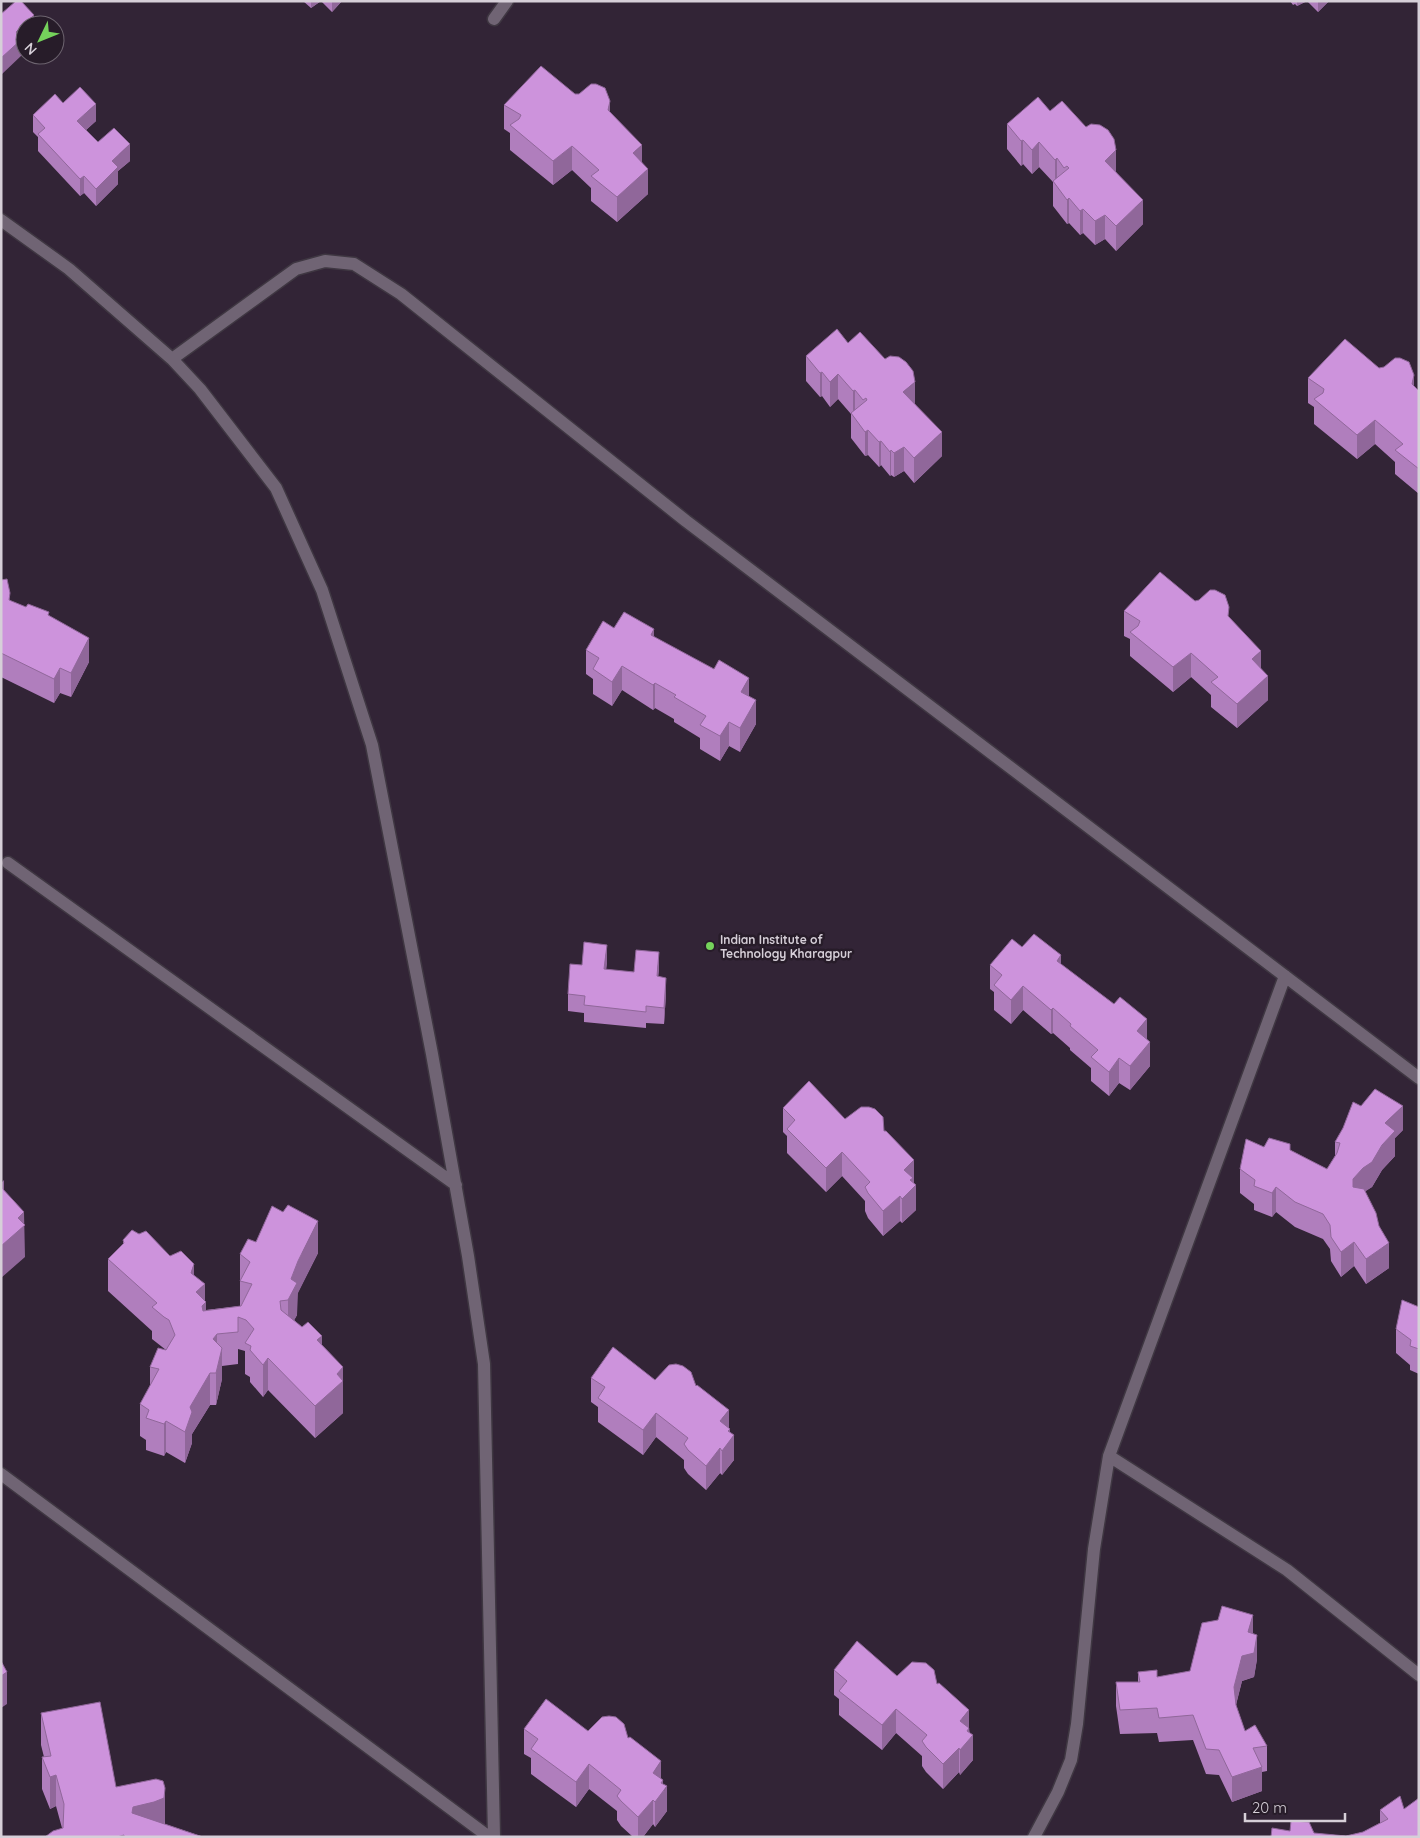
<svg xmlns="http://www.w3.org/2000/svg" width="1420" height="1838" font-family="Quicksand,sans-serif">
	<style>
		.built { fill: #322436; fill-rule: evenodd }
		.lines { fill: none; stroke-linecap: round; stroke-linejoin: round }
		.minor-casing { stroke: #3f3742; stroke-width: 15 }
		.minor { stroke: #706474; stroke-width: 12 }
		.wall { fill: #b07ebd }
		.shaded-wall { fill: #90679a }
		.building { fill: #cd93dc; stroke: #90679a }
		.poi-dot { fill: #75d25b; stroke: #271c29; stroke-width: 2 }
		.labels { text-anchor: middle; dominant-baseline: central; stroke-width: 5; stroke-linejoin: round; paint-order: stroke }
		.poi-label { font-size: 12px; font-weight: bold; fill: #d6cfd8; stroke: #271c29; text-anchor: start }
	</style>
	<rect width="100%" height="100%" fill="#271c29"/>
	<path class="built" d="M 1,1 L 1419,1 L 1419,1837 L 1,1837 ZM 25,25 L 55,25 L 55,55 L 25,55 Z"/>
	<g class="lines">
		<defs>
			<path id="minor" d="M 494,19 L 507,1
				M 1,220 L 69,269 L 172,359 L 200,389 L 276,488 L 322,590 L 372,745 L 432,1054 L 468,1256 L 484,1364 L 494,1837
				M 172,359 L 296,269 L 325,261 L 354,264 L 401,294 L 686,521 L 1419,1078
				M 8,863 L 456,1185
				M 1109,1456 L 1287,1570 L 1419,1675
				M 1,1474 L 489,1837
				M 1034,1837 L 1058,1792 L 1071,1760 L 1077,1724 L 1094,1549 L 1109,1456 L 1285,976"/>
		</defs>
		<use href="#minor" class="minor-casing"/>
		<use href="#minor" class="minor"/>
	</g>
	<path class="wall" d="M 303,1 L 342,1 L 332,12 L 321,1 L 311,8 Z
		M 1290,1 L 1307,1 L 1297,6 L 1295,4 L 1293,5 Z
		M 1307,1 L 1329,1 L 1318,12 Z
		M 575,94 L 610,112 L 642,162 L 648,194 L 617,222 L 591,201 L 591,188 L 572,170 L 553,185 L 510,150 L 510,133 L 504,129 L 504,105 Z
		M 63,103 L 96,121 L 86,130 L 98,142 L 130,161 L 118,171 L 118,184 L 96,206 L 84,193 L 80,196 L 38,151 L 38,137 L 33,132 L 33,115 Z
		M 1050,111 L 1116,172 L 1143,224 L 1116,251 L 1105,239 L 1095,245 L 1083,233 L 1080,235 L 1069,223 L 1067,224 L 1053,206 L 1053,182 L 1039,167 L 1032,174 L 1023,164 L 1021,166 L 1007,149 L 1007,124 Z
		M 848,343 L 915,404 L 942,456 L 914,483 L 904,471 L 894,477 L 891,475 L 890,476 L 881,465 L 879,467 L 868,455 L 865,456 L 851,438 L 851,414 L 838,399 L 830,407 L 822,396 L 820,397 L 806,381 L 806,356 Z
		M 1379,368 L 1414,386 L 1419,391 L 1419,494 L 1395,474 L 1395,462 L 1375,444 L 1357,459 L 1314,424 L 1314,407 L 1308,403 L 1308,378 Z
		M 1,580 L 10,601 L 49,616 L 89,662 L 71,697 L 60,693 L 54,703 L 1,677 Z
		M 1195,601 L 1229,618 L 1261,669 L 1268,700 L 1237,728 L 1211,707 L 1211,695 L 1191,677 L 1173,692 L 1130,656 L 1130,639 L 1124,636 L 1124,611 Z
		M 614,628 L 654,637 L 749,696 L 756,724 L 740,752 L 729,746 L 720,761 L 700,749 L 700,738 L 674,722 L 674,719 L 655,708 L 653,710 L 622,690 L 612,706 L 593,694 L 593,679 L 586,674 L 586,650 Z
		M 1022,947 L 1061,964 L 1147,1039 L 1150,1066 L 1130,1090 L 1119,1083 L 1109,1096 L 1091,1081 L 1091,1068 L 1070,1050 L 1070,1048 L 1053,1033 L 1051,1034 L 1023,1010 L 1011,1024 L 994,1010 L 994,992 L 990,989 L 990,965 Z
		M 607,962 L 606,970 L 634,972 L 659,969 L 658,976 L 666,994 L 664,1024 L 646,1023 L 646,1028 L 584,1022 L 584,1013 L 568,1011 L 568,994 L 582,965 Z
		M 783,1108 L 845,1119 L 884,1131 L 914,1183 L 916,1210 L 902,1223 L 900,1221 L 883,1236 L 868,1218 L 865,1211 L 865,1201 L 842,1176 L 826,1192 L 787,1153 L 787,1136 L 783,1132 Z
		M 1403,1130 L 1395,1138 L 1395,1156 L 1382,1170 L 1372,1187 L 1365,1191 L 1389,1268 L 1366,1284 L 1354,1266 L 1341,1277 L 1331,1261 L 1330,1249 L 1323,1239 L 1295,1227 L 1276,1212 L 1272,1217 L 1254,1210 L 1254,1204 L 1240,1193 L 1240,1169 L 1264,1147 L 1290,1150 L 1327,1169 L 1335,1156 L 1335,1142 Z
		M 123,1240 L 170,1256 L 194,1276 L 205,1301 L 206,1310 L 240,1306 L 240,1254 L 318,1253 L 297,1294 L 297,1315 L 294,1320 L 322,1345 L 343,1367 L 343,1413 L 315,1438 L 268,1390 L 263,1397 L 250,1382 L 250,1377 L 245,1374 L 245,1351 L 238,1349 L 238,1364 L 222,1366 L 222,1379 L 216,1405 L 210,1405 L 192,1434 L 192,1443 L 185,1463 L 166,1452 L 164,1456 L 146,1450 L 146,1440 L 140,1436 L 140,1404 L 150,1387 L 150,1367 L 166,1350 L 152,1339 L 152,1331 L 108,1291 L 108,1259 L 123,1244 Z
		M 1419,1307 L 1419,1374 L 1410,1370 L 1410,1365 L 1396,1353 L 1396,1329 Z
		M 591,1378 L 655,1380 L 696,1386 L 729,1428 L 730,1433 L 734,1460 L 722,1475 L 720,1473 L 706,1490 L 688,1474 L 684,1468 L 684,1460 L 656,1437 L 643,1455 L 598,1422 L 598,1407 L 591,1402 Z
		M 1257,1659 L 1254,1677 L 1242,1681 L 1236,1705 L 1245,1731 L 1267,1746 L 1267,1771 L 1262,1772 L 1262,1791 L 1232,1802 L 1219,1775 L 1206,1774 L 1193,1740 L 1159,1742 L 1157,1733 L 1120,1734 L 1116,1706 L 1116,1682 L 1138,1682 L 1138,1672 L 1157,1677 Z
		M 834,1670 L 897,1676 L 937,1684 L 969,1728 L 973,1760 L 960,1775 L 959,1772 L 943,1789 L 926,1772 L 922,1766 L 922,1756 L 896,1733 L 882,1750 L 839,1715 L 839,1699 L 834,1695 Z
		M 41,1713 L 116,1787 L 165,1820 L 165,1824 L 203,1837 L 45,1837 L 62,1828 L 56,1806 L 50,1809 L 42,1789 L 42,1757 L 44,1757 L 41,1745 Z
		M 524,1729 L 588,1731 L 628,1738 L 661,1779 L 663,1784 L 667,1811 L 655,1827 L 653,1824 L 643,1837 L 633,1837 L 621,1826 L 617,1820 L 617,1811 L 589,1789 L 576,1807 L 531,1774 L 531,1758 L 524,1754 Z
		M 1404,1809 L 1419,1837 L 1271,1837 L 1290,1831 L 1346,1836 L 1363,1832 L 1380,1823 L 1380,1810 Z"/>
	<path class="shaded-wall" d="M 311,1 L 321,1 L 311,8 Z
		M 332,1 L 342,1 L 332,12 Z
		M 1297,1 L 1307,1 L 1297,6 Z
		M 1318,1 L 1329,1 L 1318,12 Z
		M 34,15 L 34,25 L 25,25 L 25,40 L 22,43 L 22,55 L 1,75 L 1,58 L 16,32 Z
		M 610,101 L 610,126 L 608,110 Z
		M 96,104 L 96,121 L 77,138 L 77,121 Z
		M 1023,140 L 1023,164 L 1021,166 L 1021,141 Z
		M 1039,142 L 1039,167 L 1032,174 L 1032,150 Z
		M 130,144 L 130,161 L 118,171 L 118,184 L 96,206 L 96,189 L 112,161 Z
		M 642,145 L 642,169 L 633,153 Z
		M 572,146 L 572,170 L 553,185 L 553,161 Z
		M 1116,150 L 1116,174 L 1105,161 Z
		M 1057,158 L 1057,182 L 1055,184 L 1055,160 Z
		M 648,169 L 648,194 L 617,222 L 617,197 Z
		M 84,176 L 84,193 L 80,196 L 80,179 Z
		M 1069,198 L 1069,223 L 1067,224 L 1067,200 Z
		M 1143,200 L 1143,224 L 1116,251 L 1116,226 Z
		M 1083,209 L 1083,233 L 1080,235 L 1080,211 Z
		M 1105,215 L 1105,239 L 1095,245 L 1095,221 Z
		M 822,372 L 822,396 L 820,397 L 820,373 Z
		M 838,374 L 838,399 L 830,407 L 830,382 Z
		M 1414,375 L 1414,399 L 1412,384 Z
		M 915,382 L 915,406 L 903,392 Z
		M 855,390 L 855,414 L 853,416 L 853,391 Z
		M 1375,420 L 1375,444 L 1357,459 L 1357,435 Z
		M 868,430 L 868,455 L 865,456 L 865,432 Z
		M 942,432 L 942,456 L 914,483 L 914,458 Z
		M 881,441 L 881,465 L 879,467 L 879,442 Z
		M 904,447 L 904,471 L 894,477 L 894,453 Z
		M 891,450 L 891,475 L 890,476 L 890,452 Z
		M 654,629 L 654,653 L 651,635 Z
		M 89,638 L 89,662 L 71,697 L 71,673 Z
		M 1261,651 L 1261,675 L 1252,659 Z
		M 1191,653 L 1191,677 L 1173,692 L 1173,667 Z
		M 622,666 L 622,690 L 612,706 L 612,682 Z
		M 60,668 L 60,693 L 54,703 L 54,679 Z
		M 1268,676 L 1268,700 L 1237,728 L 1237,704 Z
		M 749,678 L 749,702 L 741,692 Z
		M 655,683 L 655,708 L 653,710 L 653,685 Z
		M 756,700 L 756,724 L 740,752 L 740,728 Z
		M 729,722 L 729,746 L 720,761 L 720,736 Z
		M 607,945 L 607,962 L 604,986 L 604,969 Z
		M 659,952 L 659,969 L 657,993 L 657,976 Z
		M 1061,955 L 1061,980 L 1057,961 Z
		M 666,978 L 666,994 L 664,1024 L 664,1008 Z
		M 1023,986 L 1023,1010 L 1011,1024 L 1011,1000 Z
		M 1053,1008 L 1053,1033 L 1051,1034 L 1051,1010 Z
		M 1147,1019 L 1147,1043 L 1137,1031 Z
		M 1150,1042 L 1150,1066 L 1130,1090 L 1130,1066 Z
		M 1119,1058 L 1119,1083 L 1109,1096 L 1109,1072 Z
		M 1403,1106 L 1403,1130 L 1395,1138 L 1395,1156 L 1382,1170 L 1372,1187 L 1363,1193 L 1353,1204 L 1353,1179 L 1385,1123 Z
		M 842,1152 L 842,1176 L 826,1192 L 826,1168 Z
		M 914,1160 L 914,1184 L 916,1185 L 916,1210 L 902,1223 L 902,1199 L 904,1170 Z
		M 4,1180 L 4,1212 L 1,1215 L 1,1183 Z
		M 1276,1187 L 1276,1212 L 1272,1217 L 1272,1193 Z
		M 900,1196 L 900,1221 L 883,1236 L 883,1211 Z
		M 24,1212 L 25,1257 L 1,1278 L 1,1246 L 18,1218 Z
		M 318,1221 L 318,1253 L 298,1293 L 297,1315 L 288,1332 L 288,1300 L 291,1279 L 298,1261 Z
		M 1354,1242 L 1354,1266 L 1341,1277 L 1341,1252 Z
		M 1389,1243 L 1389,1268 L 1366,1284 L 1366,1259 Z
		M 194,1264 L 194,1295 L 191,1273 Z
		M 205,1284 L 205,1303 L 206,1302 L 206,1334 L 196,1292 Z
		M 217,1334 L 217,1366 L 213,1339 Z
		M 322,1336 L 322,1368 L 317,1340 Z
		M 222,1348 L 222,1379 L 216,1405 L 216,1373 Z
		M 268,1358 L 268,1390 L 263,1397 L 263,1365 Z
		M 343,1367 L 343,1413 L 315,1438 L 315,1406 L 337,1374 Z
		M 210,1373 L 210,1405 L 192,1434 L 192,1443 L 185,1463 L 185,1432 L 190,1407 Z
		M 729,1410 L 729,1430 L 730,1429 L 730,1440 L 734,1435 L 734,1460 L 722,1475 L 722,1451 L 720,1421 Z
		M 656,1413 L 656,1437 L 643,1455 L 643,1430 Z
		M 166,1421 L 166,1452 L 164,1456 L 164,1424 Z
		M 720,1448 L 720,1473 L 706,1490 L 706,1466 Z
		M 1253,1615 L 1253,1640 L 1257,1635 L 1257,1659 L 1254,1677 L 1242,1681 L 1234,1712 L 1234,1687 L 1248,1632 Z
		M 7,1672 L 7,1704 L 1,1708 L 1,1676 Z
		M 896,1709 L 896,1733 L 882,1750 L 882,1725 Z
		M 969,1710 L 969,1739 L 973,1735 L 973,1760 L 960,1775 L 960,1721 Z
		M 959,1748 L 959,1772 L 943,1789 L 943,1764 Z
		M 661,1761 L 661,1782 L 663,1780 L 663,1792 L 667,1786 L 667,1811 L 655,1827 L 655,1802 L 653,1773 Z
		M 589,1764 L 589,1789 L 576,1807 L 576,1782 Z
		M 1262,1767 L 1262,1791 L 1232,1802 L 1232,1777 Z
		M 56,1775 L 56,1806 L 50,1809 L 50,1777 Z
		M 165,1788 L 165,1820 L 164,1829 L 132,1813 L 133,1807 Z
		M 653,1800 L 653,1824 L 643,1837 L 638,1837 L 638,1817 Z"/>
	<path class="building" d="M 16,1 L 21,1 L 34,15 L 16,32 L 22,39 L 1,58 L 1,14 Z
		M 541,66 L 575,94 L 579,94 L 591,84 L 596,84 L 605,88 L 610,101 L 608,110 L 642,145 L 633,153 L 648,169 L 617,197 L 591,176 L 599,170 L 572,146 L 553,161 L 510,125 L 519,119 L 521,115 L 504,105 Z
		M 80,87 L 96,104 L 77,121 L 98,142 L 114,128 L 130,144 L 112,161 L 118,167 L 96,189 L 84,176 L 80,179 L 38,134 L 45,128 L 33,115 L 55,94 L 63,103 Z
		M 1038,97 L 1050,111 L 1062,101 L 1086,127 L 1091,124 L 1100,125 L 1108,130 L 1114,139 L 1116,150 L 1105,161 L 1143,200 L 1116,226 L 1105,215 L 1095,221 L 1083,209 L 1080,211 L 1069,198 L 1067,200 L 1053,181 L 1069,168 L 1067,166 L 1064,168 L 1057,158 L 1055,160 L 1039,142 L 1032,150 L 1023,140 L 1021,141 L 1007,124 Z
		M 837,329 L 848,343 L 860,332 L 885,359 L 890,356 L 899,357 L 906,362 L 913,371 L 915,382 L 903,392 L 942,432 L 914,458 L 904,447 L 894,453 L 891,450 L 890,452 L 881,441 L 879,442 L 868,430 L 865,432 L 851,413 L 867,400 L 866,398 L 863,400 L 855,390 L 853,391 L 838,374 L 830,382 L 822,372 L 820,373 L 806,356 Z
		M 1345,339 L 1379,368 L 1384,367 L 1395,358 L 1400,358 L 1409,362 L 1414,375 L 1412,384 L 1419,391 L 1419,469 L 1395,450 L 1403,444 L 1375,420 L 1357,435 L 1314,399 L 1323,393 L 1324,389 L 1308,378 Z
		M 1160,572 L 1195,601 L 1199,600 L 1210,590 L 1215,590 L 1225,595 L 1229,607 L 1228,616 L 1261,651 L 1252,659 L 1268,676 L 1237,704 L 1211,682 L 1218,677 L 1191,653 L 1173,667 L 1130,632 L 1138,626 L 1140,621 L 1124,611 Z
		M 7,579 L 10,593 L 9,600 L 26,607 L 28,604 L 49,612 L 48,615 L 89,638 L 71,673 L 60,668 L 54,679 L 1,653 L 1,580 Z
		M 624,612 L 654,629 L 651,635 L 714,669 L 719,660 L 749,678 L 741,692 L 756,700 L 740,728 L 729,722 L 720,736 L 700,725 L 706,716 L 674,697 L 676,695 L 655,683 L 653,685 L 622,666 L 612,682 L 593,669 L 599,658 L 586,650 L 603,621 L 614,628 Z
		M 1034,934 L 1061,955 L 1057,961 L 1114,1004 L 1120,997 L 1147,1019 L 1137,1031 L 1150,1042 L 1130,1066 L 1119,1058 L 1109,1072 L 1091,1057 L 1098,1050 L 1070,1026 L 1071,1024 L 1053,1008 L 1051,1010 L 1023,986 L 1011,1000 L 994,985 L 1002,975 L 990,965 L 1012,939 L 1022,947 Z
		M 584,942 L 607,945 L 604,969 L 634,972 L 636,950 L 659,952 L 657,976 L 666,978 L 664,1008 L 646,1006 L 646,1012 L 584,1005 L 585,996 L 568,994 L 570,964 L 582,965 Z
		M 809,1081 L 845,1119 L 861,1107 L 869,1107 L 875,1109 L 883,1117 L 884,1131 L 886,1131 L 914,1160 L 904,1170 L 913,1178 L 910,1180 L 916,1185 L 902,1199 L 900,1196 L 883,1211 L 868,1193 L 865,1187 L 870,1182 L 842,1152 L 826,1168 L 787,1129 L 795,1120 L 783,1108 Z
		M 1375,1089 L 1403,1106 L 1385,1123 L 1395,1131 L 1382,1145 L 1372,1162 L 1363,1168 L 1353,1179 L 1353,1187 L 1364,1189 L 1376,1213 L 1379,1226 L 1389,1243 L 1366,1259 L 1354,1242 L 1341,1252 L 1331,1237 L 1330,1225 L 1323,1214 L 1295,1202 L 1276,1187 L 1272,1193 L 1254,1186 L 1255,1180 L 1240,1169 L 1246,1139 L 1264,1147 L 1269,1138 L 1290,1144 L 1290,1150 L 1327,1169 L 1337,1153 L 1340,1143 L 1335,1142 L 1343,1128 L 1353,1102 L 1361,1106 Z
		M 1,1187 L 24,1212 L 18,1218 L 25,1225 L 1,1246 Z
		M 288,1205 L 318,1221 L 298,1261 L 291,1279 L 297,1283 L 288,1300 L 280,1301 L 281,1310 L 302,1327 L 308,1322 L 322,1336 L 317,1340 L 343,1367 L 337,1374 L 343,1381 L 315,1406 L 268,1358 L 263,1365 L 250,1350 L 251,1346 L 245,1343 L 254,1329 L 246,1320 L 238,1317 L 238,1332 L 217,1334 L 213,1339 L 222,1348 L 216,1373 L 210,1373 L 190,1407 L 192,1412 L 185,1432 L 166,1421 L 164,1424 L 146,1418 L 149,1410 L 140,1404 L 159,1369 L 150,1367 L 158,1348 L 166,1350 L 175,1335 L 169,1320 L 164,1317 L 152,1307 L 157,1303 L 108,1259 L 124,1243 L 123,1240 L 132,1230 L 139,1234 L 146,1231 L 170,1256 L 181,1251 L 194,1264 L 191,1273 L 205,1284 L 196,1292 L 206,1302 L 202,1306 L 203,1311 L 241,1306 L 252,1284 L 240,1281 L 250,1262 L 240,1254 L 248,1239 L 256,1242 L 272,1206 L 283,1212 Z
		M 1402,1300 L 1419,1307 L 1419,1349 L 1410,1346 L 1411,1340 L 1396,1329 Z
		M 613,1347 L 655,1380 L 669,1365 L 676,1364 L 683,1366 L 691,1372 L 696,1386 L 697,1385 L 729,1410 L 720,1421 L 730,1429 L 728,1431 L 734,1435 L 722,1451 L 720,1448 L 706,1466 L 688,1450 L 684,1444 L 688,1438 L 656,1413 L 643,1430 L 598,1398 L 605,1387 L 591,1378 Z
		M 1222,1606 L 1253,1615 L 1248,1632 L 1257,1635 L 1254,1653 L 1242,1656 L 1234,1687 L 1236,1705 L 1245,1731 L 1255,1725 L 1267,1746 L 1253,1748 L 1262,1767 L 1232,1777 L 1219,1750 L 1206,1749 L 1193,1715 L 1159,1718 L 1157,1708 L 1120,1710 L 1116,1682 L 1140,1682 L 1138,1672 L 1157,1670 L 1157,1677 L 1190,1671 L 1202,1623 L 1218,1620 Z
		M 857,1641 L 897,1676 L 912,1662 L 926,1663 L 934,1670 L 937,1684 L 939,1683 L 969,1710 L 960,1721 L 969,1728 L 967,1731 L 973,1735 L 960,1750 L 959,1748 L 943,1764 L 926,1747 L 922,1741 L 927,1735 L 896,1709 L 882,1725 L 839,1691 L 847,1681 L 834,1670 Z
		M 1,1661 L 7,1672 L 1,1676 Z
		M 546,1699 L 588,1731 L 602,1717 L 609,1716 L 616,1717 L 624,1724 L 628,1738 L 630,1737 L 661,1761 L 653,1773 L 663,1780 L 661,1783 L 667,1786 L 655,1802 L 653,1800 L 638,1817 L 621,1801 L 617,1796 L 621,1790 L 589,1764 L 576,1782 L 531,1749 L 538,1739 L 524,1729 Z
		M 100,1702 L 116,1787 L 156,1779 L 163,1781 L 165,1788 L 164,1798 L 154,1802 L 133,1807 L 132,1813 L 203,1837 L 124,1837 L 124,1835 L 117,1837 L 45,1837 L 53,1831 L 63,1828 L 64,1804 L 56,1775 L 50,1777 L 42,1757 L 51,1756 L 41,1713 Z
		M 1400,1796 L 1404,1809 L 1419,1798 L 1419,1837 L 1271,1837 L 1272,1828 L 1290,1831 L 1291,1821 L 1309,1822 L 1314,1833 L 1346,1836 L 1363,1832 L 1388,1819 L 1380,1810 Z"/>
	<circle class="poi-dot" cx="710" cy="946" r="5"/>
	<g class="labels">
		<g class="poi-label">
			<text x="720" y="939">Indian Institute of<tspan x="720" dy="14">Technology Kharagpur</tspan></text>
		</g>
	</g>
	<rect width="1420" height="1838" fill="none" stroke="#d6cfd8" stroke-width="5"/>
	<g transform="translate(40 40) rotate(227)"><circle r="24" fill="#271c29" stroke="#6d646f"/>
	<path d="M0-4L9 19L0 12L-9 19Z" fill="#75d25b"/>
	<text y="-8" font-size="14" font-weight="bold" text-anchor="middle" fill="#d6cfd8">N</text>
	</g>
	<path d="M1245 1813v8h100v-8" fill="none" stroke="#d6cfd8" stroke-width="2.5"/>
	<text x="1252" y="1813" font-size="15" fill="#d6cfd8" stroke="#271c29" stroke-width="4" paint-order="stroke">20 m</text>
</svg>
